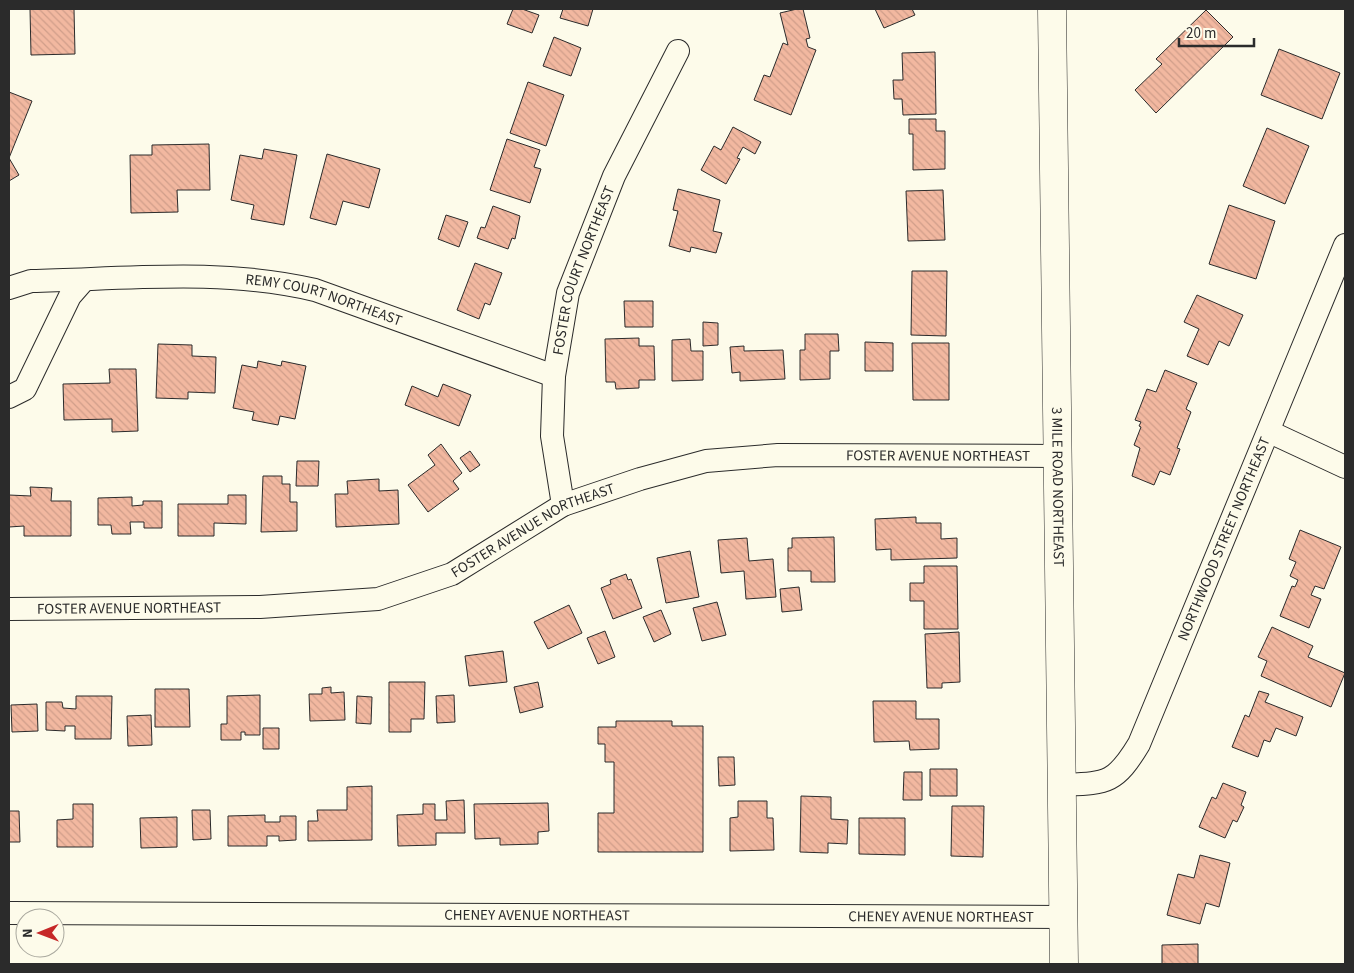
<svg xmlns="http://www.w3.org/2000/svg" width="1354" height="973" font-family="'Source Sans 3',sans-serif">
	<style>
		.building { fill: url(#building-back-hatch); stroke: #2b2b2b }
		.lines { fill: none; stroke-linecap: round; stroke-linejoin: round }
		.minor-casing { stroke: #2b2b2b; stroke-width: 24 }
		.secondary-casing { stroke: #2b2b2b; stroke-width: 29 }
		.minor { stroke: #fdfbea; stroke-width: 22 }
		.secondary { stroke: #fdfbea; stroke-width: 28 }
		.labels { text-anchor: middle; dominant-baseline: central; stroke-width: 4; stroke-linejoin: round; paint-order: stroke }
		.street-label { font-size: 15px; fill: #2b2b2b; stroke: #fdfbea }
	</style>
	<defs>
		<pattern id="building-back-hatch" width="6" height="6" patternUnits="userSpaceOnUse" patternTransform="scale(1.25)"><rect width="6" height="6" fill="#f2b8a0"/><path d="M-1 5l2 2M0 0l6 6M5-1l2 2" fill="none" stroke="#d09e8a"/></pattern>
	</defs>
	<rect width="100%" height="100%" fill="#fdfbea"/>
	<path class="building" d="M 30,9 L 74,9 L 75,54 L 31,55 Z
		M 513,9 L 522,9 L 539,15 L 532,33 L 507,24 Z
		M 563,9 L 593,9 L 588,26 L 560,18 Z
		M 797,9 L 803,9 L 810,38 L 806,39 L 808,47 L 816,50 L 791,115 L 754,100 L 764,75 L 770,77 L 783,43 L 788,45 L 780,13 Z
		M 875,9 L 912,9 L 915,15 L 884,28 Z
		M 1206,10 L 1233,37 L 1156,113 L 1135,90 L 1162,64 L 1156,59 Z
		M 554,37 L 581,48 L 571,76 L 543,66 Z
		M 1279,49 L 1340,73 L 1322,119 L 1261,95 Z
		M 935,52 L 936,114 L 903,115 L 902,99 L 894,99 L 893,80 L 903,80 L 902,53 Z
		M 528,82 L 564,95 L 546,146 L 510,133 Z
		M 9,92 L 32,101 L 9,158 L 19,175 L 9,181 Z
		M 909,119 L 936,119 L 936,131 L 945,131 L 945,169 L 913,170 L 913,134 L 909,134 Z
		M 733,127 L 761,142 L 755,154 L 743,147 L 737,158 L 740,159 L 726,184 L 701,170 L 714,146 L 721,150 Z
		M 1267,128 L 1309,146 L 1285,204 L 1243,186 Z
		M 507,139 L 540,150 L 534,167 L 541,169 L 530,203 L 490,190 Z
		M 209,144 L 210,190 L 177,190 L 178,212 L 131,213 L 130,155 L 152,155 L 152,145 Z
		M 264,149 L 297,155 L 284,225 L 251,219 L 254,205 L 231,200 L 240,155 L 262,159 Z
		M 327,154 L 380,169 L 369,208 L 343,201 L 336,225 L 310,218 Z
		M 678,189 L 720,200 L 713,231 L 722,233 L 716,253 L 691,247 L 690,252 L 669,246 L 678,211 L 673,210 Z
		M 943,190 L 945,240 L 908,241 L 906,191 Z
		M 1229,205 L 1275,221 L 1256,279 L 1209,264 Z
		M 493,206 L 520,216 L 515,239 L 512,238 L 508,249 L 477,238 L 481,227 L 485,228 Z
		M 446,215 L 468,222 L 459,247 L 438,239 Z
		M 475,263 L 502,273 L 490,305 L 485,303 L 479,319 L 457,310 Z
		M 912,271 L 947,271 L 946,336 L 911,335 Z
		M 1197,295 L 1243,315 L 1229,346 L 1219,341 L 1208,365 L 1187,356 L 1199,329 L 1184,322 Z
		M 624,301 L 653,301 L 653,327 L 625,327 Z
		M 703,322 L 718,323 L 718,345 L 703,346 Z
		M 805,334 L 838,334 L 839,351 L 830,351 L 830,379 L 800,380 L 800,350 L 805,350 Z
		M 639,338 L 639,346 L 654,346 L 655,380 L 639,380 L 639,388 L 616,389 L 615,382 L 606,382 L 605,339 Z
		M 690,339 L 691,351 L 703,351 L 703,380 L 672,381 L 672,340 Z
		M 865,342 L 893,343 L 893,371 L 865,371 Z
		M 912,343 L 949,343 L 949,400 L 913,400 Z
		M 158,344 L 192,345 L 192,356 L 216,357 L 215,393 L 188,392 L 188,399 L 156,398 Z
		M 744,346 L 744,351 L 783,350 L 785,379 L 740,381 L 740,372 L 732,373 L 730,347 Z
		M 258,361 L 281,366 L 282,361 L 306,366 L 295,419 L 280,416 L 278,425 L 252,420 L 254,412 L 233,408 L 242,365 L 257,368 Z
		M 109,369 L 136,369 L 138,431 L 112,432 L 112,419 L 64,420 L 63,384 L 110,383 Z
		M 1165,370 L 1197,383 L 1186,409 L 1191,412 L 1177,448 L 1180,449 L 1170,475 L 1160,471 L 1154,485 L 1132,476 L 1140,448 L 1134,445 L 1141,427 L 1139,426 L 1141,422 L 1135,420 L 1147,389 L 1156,392 Z
		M 443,384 L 471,395 L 459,426 L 405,405 L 412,386 L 438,397 Z
		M 441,444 L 462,473 L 453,481 L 459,489 L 428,512 L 408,485 L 435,465 L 428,455 Z
		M 470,451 L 480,465 L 470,472 L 460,458 Z
		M 297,461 L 319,461 L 318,486 L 296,486 Z
		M 263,476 L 282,476 L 282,484 L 290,484 L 290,502 L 297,502 L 297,531 L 261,532 Z
		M 379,479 L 379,491 L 398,490 L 399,524 L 336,527 L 335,494 L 348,494 L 347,481 Z
		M 30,487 L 52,488 L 51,501 L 71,501 L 71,536 L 24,536 L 24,526 L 9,527 L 9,495 L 31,496 Z
		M 228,495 L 246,495 L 246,524 L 214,523 L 214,536 L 178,536 L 178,504 L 228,504 Z
		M 132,497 L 132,506 L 143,505 L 143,501 L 162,501 L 162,528 L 144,528 L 144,522 L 130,522 L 131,534 L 112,534 L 111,525 L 98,525 L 98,498 Z
		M 916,517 L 916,523 L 941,523 L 941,539 L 957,538 L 957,558 L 891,560 L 891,549 L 876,550 L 875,519 Z
		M 1300,530 L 1341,547 L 1324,589 L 1315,586 L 1311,595 L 1321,599 L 1309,628 L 1280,616 L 1292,586 L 1295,587 L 1298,580 L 1290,576 L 1296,562 L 1289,559 Z
		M 834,537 L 835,582 L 811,582 L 811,571 L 788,571 L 788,548 L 792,548 L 792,538 Z
		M 747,538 L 749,561 L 773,559 L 776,597 L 746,599 L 744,571 L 721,573 L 718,540 Z
		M 690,551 L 699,597 L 666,603 L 657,558 Z
		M 924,566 L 957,566 L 958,629 L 924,629 L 924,601 L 910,601 L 910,583 L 924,583 Z
		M 626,574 L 628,580 L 631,579 L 642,608 L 613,619 L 601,588 L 611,584 L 610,580 Z
		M 799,587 L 802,610 L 782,612 L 780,589 Z
		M 717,602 L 726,635 L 702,641 L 693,608 Z
		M 569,605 L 582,633 L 548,649 L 534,622 Z
		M 661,610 L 671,634 L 654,642 L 643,617 Z
		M 1272,627 L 1313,646 L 1308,657 L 1345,673 L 1331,707 L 1261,676 L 1267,661 L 1258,657 Z
		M 605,631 L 615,657 L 598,664 L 587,638 Z
		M 959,632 L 960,682 L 942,683 L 942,688 L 927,688 L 925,634 Z
		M 503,651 L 507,682 L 469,686 L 465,656 Z
		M 389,682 L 425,682 L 424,719 L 411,719 L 411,732 L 389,732 Z
		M 538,682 L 543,707 L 520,713 L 514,687 Z
		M 331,687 L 331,693 L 344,692 L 345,720 L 310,721 L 309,694 L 322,694 L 322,688 Z
		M 155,689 L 189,689 L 190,727 L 155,727 Z
		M 1259,691 L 1269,694 L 1265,702 L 1303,717 L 1296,736 L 1276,728 L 1270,742 L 1264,740 L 1258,757 L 1232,747 L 1245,715 L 1249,717 Z
		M 260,695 L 260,735 L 245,735 L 245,732 L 241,732 L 241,740 L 221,740 L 221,724 L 227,724 L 227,696 Z
		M 454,695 L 455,722 L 437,723 L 436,696 Z
		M 76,696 L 112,696 L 111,739 L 75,739 L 75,726 L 65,726 L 65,731 L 46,730 L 46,702 L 62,702 L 63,708 L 76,709 Z
		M 357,696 L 372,697 L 371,724 L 356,723 Z
		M 873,701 L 916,701 L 916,719 L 939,719 L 939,749 L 910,750 L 909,741 L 874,742 Z
		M 37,704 L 38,731 L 12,732 L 11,705 Z
		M 151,715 L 152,745 L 128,746 L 127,716 Z
		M 616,721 L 672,721 L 672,726 L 703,726 L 703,852 L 598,852 L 598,813 L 614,813 L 614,762 L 605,762 L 605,744 L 598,744 L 598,727 L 616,727 Z
		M 263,728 L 279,728 L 279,749 L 263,749 Z
		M 718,757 L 734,757 L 735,785 L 719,786 Z
		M 930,769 L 957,769 L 957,796 L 930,796 Z
		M 904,772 L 922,772 L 922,800 L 903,800 Z
		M 1223,783 L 1246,792 L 1241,805 L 1244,807 L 1237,822 L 1233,820 L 1225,838 L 1199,827 L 1212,797 L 1216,799 Z
		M 372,786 L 372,840 L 308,841 L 308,821 L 318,821 L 317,810 L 347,810 L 347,787 Z
		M 801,796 L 831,797 L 831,819 L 848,820 L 847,844 L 828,843 L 828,853 L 800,852 Z
		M 464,800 L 465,833 L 436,833 L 436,845 L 398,846 L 397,815 L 423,814 L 423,804 L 435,804 L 435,820 L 447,820 L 446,801 Z
		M 738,801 L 767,801 L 767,818 L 773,818 L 774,850 L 730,851 L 730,818 L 738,817 Z
		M 548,803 L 549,831 L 538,832 L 538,844 L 500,845 L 500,838 L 475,839 L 474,804 Z
		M 73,804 L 93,804 L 93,847 L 57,847 L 57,820 L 73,819 Z
		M 952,806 L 984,806 L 983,857 L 951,856 Z
		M 192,810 L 210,810 L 211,839 L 193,840 Z
		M 9,811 L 19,811 L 20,842 L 9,842 Z
		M 265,815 L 265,822 L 280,822 L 280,816 L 296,816 L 296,840 L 279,841 L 279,836 L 267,836 L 267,846 L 228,846 L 228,816 Z
		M 177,817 L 177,847 L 141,848 L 140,818 Z
		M 859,818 L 905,818 L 905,855 L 859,854 Z
		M 1200,855 L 1230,863 L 1219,907 L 1206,903 L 1200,924 L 1167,915 L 1178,874 L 1194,878 Z
		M 1198,944 L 1198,964 L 1162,964 L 1162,945 Z"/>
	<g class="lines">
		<defs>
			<g id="minor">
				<path id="s1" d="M 9,288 L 31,281 C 125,279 222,268 315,290 L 554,376"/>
				<path d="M 9,397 L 25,389 L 70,296 L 84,280"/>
				<path d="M 1270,432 L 1345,467"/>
				<path id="s2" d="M 563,505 L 552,436 L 554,376 L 568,293 L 614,176 L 678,51"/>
				<path id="s3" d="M 9,609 L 260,607 L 378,599 L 452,574 L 563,505 L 640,479 L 706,461 L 778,455 L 1059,456"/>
				<path id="s4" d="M 1062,785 C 1107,783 1115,784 1139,744 L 1345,245"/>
				<path id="s5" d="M 9,913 L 1063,917"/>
			</g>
			<g id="secondary">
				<path id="s6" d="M 1052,9 L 1064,964"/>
			</g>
		</defs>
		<use href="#minor" class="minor-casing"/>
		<use href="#secondary" class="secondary-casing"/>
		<use href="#minor" class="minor"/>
		<use href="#secondary" class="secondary"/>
	</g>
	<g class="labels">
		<g class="street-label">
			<text stroke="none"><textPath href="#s2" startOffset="240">FOSTER COURT NORTHEAST</textPath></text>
			<text stroke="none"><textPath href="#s1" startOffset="319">REMY COURT NORTHEAST</textPath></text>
			<text stroke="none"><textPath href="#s3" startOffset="960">FOSTER AVENUE NORTHEAST</textPath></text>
			<text stroke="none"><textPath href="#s6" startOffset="478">3 MILE ROAD NORTHEAST</textPath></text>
			<text stroke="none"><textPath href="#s3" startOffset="540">FOSTER AVENUE NORTHEAST</textPath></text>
			<text stroke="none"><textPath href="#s4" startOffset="316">NORTHWOOD STREET NORTHEAST</textPath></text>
			<text stroke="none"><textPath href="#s3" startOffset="120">FOSTER AVENUE NORTHEAST</textPath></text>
			<text stroke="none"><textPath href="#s5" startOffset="528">CHENEY AVENUE NORTHEAST</textPath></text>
			<text stroke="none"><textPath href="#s5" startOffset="932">CHENEY AVENUE NORTHEAST</textPath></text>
		</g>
	</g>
	<rect width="1354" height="973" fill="none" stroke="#2b2b2b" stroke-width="20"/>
	<g transform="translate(40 933) rotate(269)"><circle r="24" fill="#fdfbea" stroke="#a9a89e"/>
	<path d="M0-4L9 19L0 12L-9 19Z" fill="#c62828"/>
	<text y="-8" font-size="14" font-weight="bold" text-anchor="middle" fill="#2b2b2b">N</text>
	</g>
	<path d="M1179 38v8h75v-8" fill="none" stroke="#2b2b2b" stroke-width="2.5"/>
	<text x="1186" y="38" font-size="15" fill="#2b2b2b" stroke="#fdfbea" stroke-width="4" paint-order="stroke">20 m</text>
</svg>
